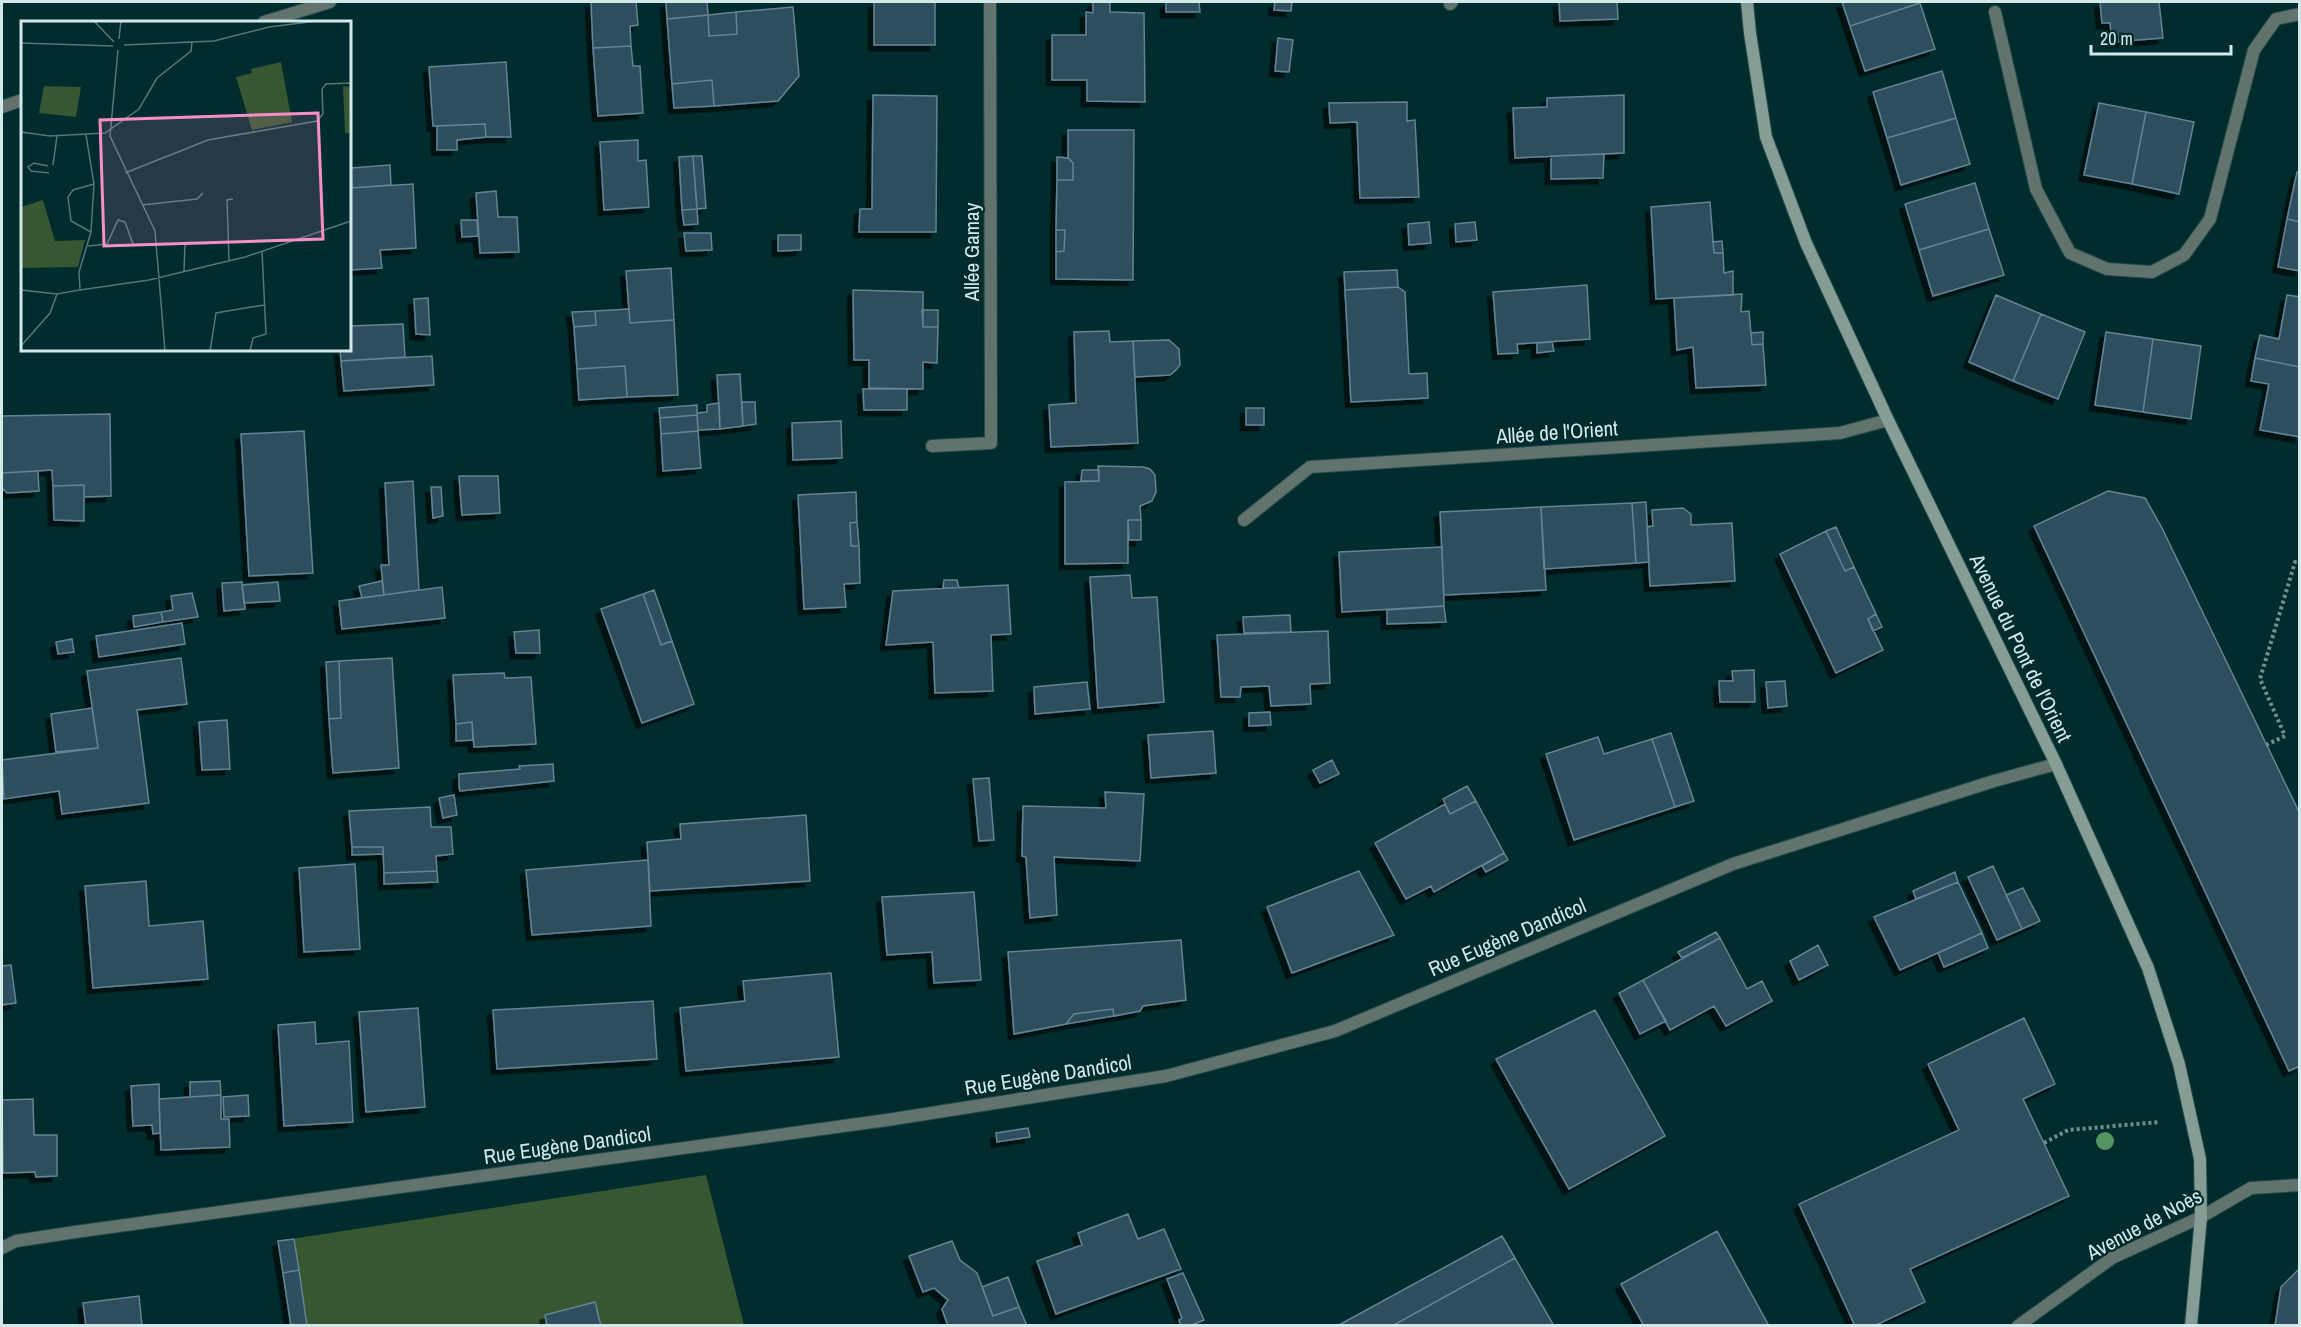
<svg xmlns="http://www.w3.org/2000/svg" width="2301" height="1327" font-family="'Archivo Narrow',sans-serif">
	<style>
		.green { fill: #375632 }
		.building { fill: #2e4e5d; stroke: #628494; stroke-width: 1.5; filter: url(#shadow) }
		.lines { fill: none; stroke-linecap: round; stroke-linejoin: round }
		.minor-casing { stroke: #224a4c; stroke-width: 14 }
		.secondary-casing { stroke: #224a4c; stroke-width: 14 }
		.path { stroke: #6f8f91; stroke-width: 4; stroke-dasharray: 3 3; stroke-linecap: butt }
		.minor { stroke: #62726c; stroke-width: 12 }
		.secondary { stroke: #859d94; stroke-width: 12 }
		.tree { fill: #559363 }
		.labels { text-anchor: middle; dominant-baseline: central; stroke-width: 4.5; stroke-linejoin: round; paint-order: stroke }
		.street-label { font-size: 21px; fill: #d2e8e9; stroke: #002c2e }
		.inset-road { fill: none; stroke: #547779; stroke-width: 1.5 }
		.view { fill: #fa8fc8; fill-opacity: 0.15; stroke: #fa8fc8; stroke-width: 3 }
		.inset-edge { fill: none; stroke: #d2e8e9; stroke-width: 3 }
	</style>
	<defs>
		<filter id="shadow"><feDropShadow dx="-5.5" dy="5.5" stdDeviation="0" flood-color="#0009"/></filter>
	</defs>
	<rect width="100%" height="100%" fill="#002c2e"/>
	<path class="green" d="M 706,1175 L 744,1325 L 290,1325 L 278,1241 Z"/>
	<path class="building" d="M 591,2 L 636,2 L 638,25 L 630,26 L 631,46 L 593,48 Z
		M 666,2 L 707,2 L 708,15 L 667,19 Z
		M 874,2 L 935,2 L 935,45 L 874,45 Z
		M 1093,2 L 1110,2 L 1110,12 L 1144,13 L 1145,102 L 1087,101 L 1087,80 L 1052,80 L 1052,35 L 1086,35 L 1086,12 L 1093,13 Z
		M 1166,2 L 1199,2 L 1200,12 L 1166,12 Z
		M 1275,2 L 1292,2 L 1291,11 L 1274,10 Z
		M 1559,2 L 1617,2 L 1618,19 L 1560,21 Z
		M 1842,2 L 1920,2 L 1920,3 L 1850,26 Z
		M 2100,2 L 2159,2 L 2163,38 L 2112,42 L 2110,23 L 2102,23 Z
		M 1920,3 L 1935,49 L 1865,71 L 1850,26 Z
		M 793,7 L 799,76 L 778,101 L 714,106 L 712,80 L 672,84 L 667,19 L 708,15 L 709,36 L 737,34 L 736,12 Z
		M 736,12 L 737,34 L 709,36 L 708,15 Z
		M 1278,38 L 1293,40 L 1289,72 L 1275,71 Z
		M 631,46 L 633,66 L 640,66 L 643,113 L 598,116 L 593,48 Z
		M 506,62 L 511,137 L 486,137 L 485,124 L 433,126 L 429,67 Z
		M 1942,71 L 1956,118 L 1887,138 L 1873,92 Z
		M 712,80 L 714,106 L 674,108 L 672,84 Z
		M 873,95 L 937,96 L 936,232 L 859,232 L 860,209 L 872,209 Z
		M 1624,95 L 1624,153 L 1515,158 L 1513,108 L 1547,107 L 1547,98 Z
		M 1407,102 L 1407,121 L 1415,120 L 1419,197 L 1360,198 L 1357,122 L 1330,123 L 1329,103 Z
		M 2099,103 L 2146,112 L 2132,184 L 2084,175 Z
		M 2146,112 L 2194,122 L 2179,194 L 2132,184 Z
		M 1956,118 L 1970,164 L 1901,185 L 1887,138 Z
		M 485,124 L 486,137 L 457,140 L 457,150 L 437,150 L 437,126 Z
		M 1068,130 L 1134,130 L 1133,280 L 1056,279 L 1056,252 L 1064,251 L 1065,230 L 1056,230 L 1057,180 L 1073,180 L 1073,163 L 1068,158 Z
		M 638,140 L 638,161 L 646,160 L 649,207 L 604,210 L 600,142 Z
		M 1604,154 L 1603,178 L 1551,179 L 1551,156 Z
		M 693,156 L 702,156 L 706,208 L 697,209 Z
		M 693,156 L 697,209 L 682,210 L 679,157 Z
		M 1057,157 L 1068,158 L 1073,163 L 1073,180 L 1057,180 Z
		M 390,165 L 391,185 L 352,188 L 351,168 Z
		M 2297,172 L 2300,173 L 2300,222 L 2287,219 Z
		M 1975,183 L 1989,229 L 1919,250 L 1905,204 Z
		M 413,184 L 416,248 L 380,250 L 382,268 L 350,270 L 350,188 Z
		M 496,191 L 498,217 L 517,217 L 519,252 L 480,253 L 476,193 Z
		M 1710,202 L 1714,253 L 1723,253 L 1724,273 L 1733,271 L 1733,295 L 1656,299 L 1651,207 Z
		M 697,209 L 698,224 L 684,225 L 682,210 Z
		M 2287,219 L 2300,222 L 2300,271 L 2278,267 Z
		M 461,220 L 477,220 L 478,236 L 462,237 Z
		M 1429,222 L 1431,243 L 1409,245 L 1408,224 Z
		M 1475,222 L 1477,240 L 1456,242 L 1455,224 Z
		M 1989,229 L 2004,275 L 1933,296 L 1919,250 Z
		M 1056,230 L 1065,230 L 1064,251 L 1056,252 Z
		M 684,233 L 711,233 L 712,250 L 686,251 Z
		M 778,235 L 801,235 L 801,250 L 778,251 Z
		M 1722,241 L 1723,253 L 1714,253 L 1713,242 Z
		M 671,268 L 674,320 L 630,323 L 626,271 Z
		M 1397,270 L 1398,287 L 1345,290 L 1344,272 Z
		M 1587,285 L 1590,339 L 1517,344 L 1518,353 L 1498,354 L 1493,292 Z
		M 1398,287 L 1405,292 L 1409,374 L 1427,373 L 1428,398 L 1351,402 L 1345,290 Z
		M 853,290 L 923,292 L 923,327 L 938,327 L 937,363 L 923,362 L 923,389 L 869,388 L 869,360 L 854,360 Z
		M 1742,294 L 1741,312 L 1749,311 L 1752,345 L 1763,344 L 1766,385 L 1696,388 L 1693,347 L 1677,350 L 1674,298 Z
		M 1996,295 L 2041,314 L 2013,381 L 1969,362 Z
		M 2287,295 L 2300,297 L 2300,367 L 2255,358 L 2260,335 L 2279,339 Z
		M 428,298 L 430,335 L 416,334 L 414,299 Z
		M 629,309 L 630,323 L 674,320 L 678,395 L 627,397 L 625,366 L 577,369 L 574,327 L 596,325 L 595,311 Z
		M 922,310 L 938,310 L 938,327 L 923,327 Z
		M 595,311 L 596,325 L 574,327 L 572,312 Z
		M 2041,314 L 2085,332 L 2058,399 L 2013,381 Z
		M 403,324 L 405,357 L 341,361 L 340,350 L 350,350 L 350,326 Z
		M 1109,331 L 1110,342 L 1133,341 L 1138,443 L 1051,447 L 1049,405 L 1076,403 L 1074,332 Z
		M 1763,332 L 1763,344 L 1752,345 L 1751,333 Z
		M 2106,332 L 2153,339 L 2143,412 L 2095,405 Z
		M 2153,339 L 2201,346 L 2191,419 L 2143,412 Z
		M 1169,340 L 1179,349 L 1180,365 L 1176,370 L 1170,375 L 1135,377 L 1133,341 Z
		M 1552,342 L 1554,351 L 1537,353 L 1537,343 Z
		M 432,356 L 434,385 L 344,391 L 341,361 Z
		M 2255,358 L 2300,367 L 2300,437 L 2260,430 L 2269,384 L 2251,381 Z
		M 625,366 L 627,397 L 579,400 L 577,369 Z
		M 740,374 L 743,426 L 720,429 L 717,375 Z
		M 863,389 L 907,389 L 907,410 L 864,410 Z
		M 742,402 L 755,402 L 756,424 L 743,426 Z
		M 719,403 L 720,429 L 698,430 L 697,413 L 707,412 L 707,405 Z
		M 697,405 L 697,415 L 660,418 L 659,408 Z
		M 1246,408 L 1264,408 L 1264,425 L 1246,425 Z
		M 110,414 L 111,496 L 84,497 L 84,485 L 53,486 L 52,470 L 2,473 L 2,416 Z
		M 697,415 L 698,431 L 661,434 L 660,418 Z
		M 841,421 L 842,458 L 793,460 L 792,423 Z
		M 304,431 L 313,573 L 249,576 L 241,434 Z
		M 698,431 L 701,468 L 663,471 L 661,434 Z
		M 1098,466 L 1143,467 L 1150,469 L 1155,475 L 1156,492 L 1152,501 L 1140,506 L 1141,520 L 1128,520 L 1128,563 L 1065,564 L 1065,482 L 1099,481 Z
		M 1082,470 L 1099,470 L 1099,481 L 1081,481 Z
		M 38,471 L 39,491 L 7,493 L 2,488 L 2,473 Z
		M 459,476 L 498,476 L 500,513 L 462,515 Z
		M 413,481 L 419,590 L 384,595 L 381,565 L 389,565 L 385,483 Z
		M 84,485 L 84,521 L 54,520 L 53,486 Z
		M 431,487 L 441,487 L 443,516 L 433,518 Z
		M 2108,491 L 2145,498 L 2162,528 L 2300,814 L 2300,1066 L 2289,1071 L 2034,526 Z
		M 856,492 L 857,522 L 850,523 L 851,546 L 859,546 L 860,583 L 844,584 L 846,607 L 804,609 L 798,495 Z
		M 1646,502 L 1649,562 L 1636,563 L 1632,503 Z
		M 1632,503 L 1636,563 L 1544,569 L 1541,507 Z
		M 1541,507 L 1546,590 L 1444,595 L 1440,512 Z
		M 1683,508 L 1691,514 L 1691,525 L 1732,523 L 1735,581 L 1650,586 L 1647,527 L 1653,526 L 1652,510 Z
		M 1128,520 L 1141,520 L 1141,540 L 1129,540 Z
		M 857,522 L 859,546 L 851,546 L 850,523 Z
		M 1836,527 L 1854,567 L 1845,571 L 1826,531 Z
		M 1826,531 L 1845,571 L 1854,567 L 1876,614 L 1868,619 L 1883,650 L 1836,673 L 1780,554 Z
		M 1442,547 L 1444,606 L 1342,612 L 1339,552 Z
		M 1130,575 L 1132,598 L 1157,597 L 1164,702 L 1098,708 L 1090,577 Z
		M 944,580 L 957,580 L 959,588 L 943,588 Z
		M 382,581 L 384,595 L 362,598 L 359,586 Z
		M 242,582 L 245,609 L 224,611 L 222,583 Z
		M 278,582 L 280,601 L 244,603 L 242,585 Z
		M 1008,585 L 1011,634 L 991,635 L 993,691 L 935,693 L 933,642 L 886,645 L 893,591 Z
		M 442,587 L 445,618 L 342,629 L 339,601 Z
		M 654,590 L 672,641 L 661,645 L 643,594 Z
		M 192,593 L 198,617 L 163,622 L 161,612 L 173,610 L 171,596 Z
		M 643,594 L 661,645 L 672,641 L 694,704 L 642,723 L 601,609 Z
		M 1444,606 L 1446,622 L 1387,624 L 1387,610 Z
		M 161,612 L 163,622 L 134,627 L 133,616 Z
		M 1876,614 L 1882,627 L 1873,631 L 1868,619 Z
		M 1290,615 L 1291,632 L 1244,633 L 1243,617 Z
		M 182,623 L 185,644 L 99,657 L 96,636 Z
		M 539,630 L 540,653 L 516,653 L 514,632 Z
		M 1328,631 L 1330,683 L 1310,684 L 1311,704 L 1271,706 L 1269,686 L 1241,687 L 1240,697 L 1221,697 L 1217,635 Z
		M 72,639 L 74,652 L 58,654 L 56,642 Z
		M 181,658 L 187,704 L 137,710 L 149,803 L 62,814 L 59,791 L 4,799 L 2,760 L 98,748 L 87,671 Z
		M 392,658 L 399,768 L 333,773 L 329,719 L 341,718 L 339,661 Z
		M 339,661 L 341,718 L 329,719 L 326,662 Z
		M 1754,670 L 1755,702 L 1720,702 L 1719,681 L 1733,681 L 1732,671 Z
		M 504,673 L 505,678 L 531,677 L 536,744 L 474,747 L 472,722 L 456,724 L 453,675 Z
		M 1785,681 L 1787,706 L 1768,708 L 1766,682 Z
		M 1087,682 L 1090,709 L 1035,714 L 1034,687 Z
		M 92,708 L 98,748 L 56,752 L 51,714 Z
		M 1270,712 L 1271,725 L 1249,726 L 1249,713 Z
		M 227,720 L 230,769 L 202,770 L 199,722 Z
		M 472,722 L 473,740 L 456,741 L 456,724 Z
		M 1213,731 L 1216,773 L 1151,778 L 1148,735 Z
		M 1671,733 L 1694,801 L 1675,807 L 1652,739 Z
		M 1598,737 L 1604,754 L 1652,739 L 1675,807 L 1574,840 L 1546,754 Z
		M 1332,760 L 1339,774 L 1320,783 L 1313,770 Z
		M 553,764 L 554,781 L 460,791 L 459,787 L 459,774 L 520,769 L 519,766 Z
		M 989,778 L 994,840 L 979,841 L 973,779 Z
		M 1467,786 L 1476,801 L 1450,814 L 1443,799 Z
		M 1105,792 L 1144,794 L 1140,861 L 1054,857 L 1057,915 L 1030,918 L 1026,857 L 1022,856 L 1023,806 L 1106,808 Z
		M 454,795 L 457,815 L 443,818 L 439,798 Z
		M 1476,801 L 1504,853 L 1434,892 L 1431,886 L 1406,899 L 1375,843 L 1445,804 L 1450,814 Z
		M 430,807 L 431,827 L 451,827 L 453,854 L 436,856 L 437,871 L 384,873 L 383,847 L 352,847 L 349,811 Z
		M 806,815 L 810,881 L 650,891 L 647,842 L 681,839 L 680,824 Z
		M 352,847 L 383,847 L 383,854 L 352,855 Z
		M 1504,853 L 1508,860 L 1486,872 L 1482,866 Z
		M 648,860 L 651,926 L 532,935 L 526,870 Z
		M 355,864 L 360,949 L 304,952 L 299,868 Z
		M 1993,866 L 2022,929 L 1997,940 L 1968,877 Z
		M 437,871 L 438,882 L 384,884 L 384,873 Z
		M 1359,871 L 1394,935 L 1292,973 L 1267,907 Z
		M 1955,872 L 1958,882 L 1916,899 L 1913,891 Z
		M 146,881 L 149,926 L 203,921 L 208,979 L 93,988 L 85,886 Z
		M 1958,882 L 1982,933 L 1900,970 L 1874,917 Z
		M 2023,888 L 2040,921 L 2022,929 L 2006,895 Z
		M 974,892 L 981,980 L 934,983 L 932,952 L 887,955 L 882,897 Z
		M 1716,932 L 1720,938 L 1682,958 L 1678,952 Z
		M 1982,933 L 1988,948 L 1944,967 L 1938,953 Z
		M 1720,938 L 1747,989 L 1762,981 L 1772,1001 L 1726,1026 L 1714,1006 L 1670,1030 L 1643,980 Z
		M 1181,940 L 1186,1000 L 1143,1006 L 1140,1011 L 1114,1016 L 1113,1009 L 1074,1014 L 1066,1024 L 1014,1034 L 1008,952 Z
		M 1818,945 L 1828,965 L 1799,980 L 1790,961 Z
		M 11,965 L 16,1003 L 2,1005 L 2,966 Z
		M 831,973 L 839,1057 L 686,1071 L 680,1008 L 745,1001 L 743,981 Z
		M 1643,980 L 1666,1021 L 1640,1034 L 1619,993 Z
		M 653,1001 L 657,1059 L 497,1069 L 493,1010 Z
		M 418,1008 L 425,1107 L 366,1112 L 359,1012 Z
		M 1113,1009 L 1114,1016 L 1066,1024 L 1074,1014 Z
		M 1595,1010 L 1665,1136 L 1569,1189 L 1496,1059 Z
		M 2024,1018 L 2055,1084 L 2023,1099 L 2069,1196 L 1910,1269 L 1925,1302 L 1874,1326 L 1855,1326 L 1799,1204 L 1959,1130 L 1928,1064 Z
		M 315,1022 L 316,1044 L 349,1041 L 353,1122 L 284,1126 L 278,1025 Z
		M 220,1081 L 221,1095 L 190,1097 L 190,1082 Z
		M 159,1084 L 160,1133 L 153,1134 L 152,1125 L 133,1126 L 131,1086 Z
		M 221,1095 L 221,1119 L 229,1119 L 230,1147 L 161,1150 L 159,1099 Z
		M 248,1095 L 249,1116 L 224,1117 L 223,1097 Z
		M 33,1099 L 34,1135 L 57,1135 L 57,1176 L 36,1177 L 35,1172 L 3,1173 L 2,1100 Z
		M 1028,1128 L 1030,1137 L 997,1142 L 996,1133 Z
		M 1128,1214 L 1138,1239 L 1164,1229 L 1181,1269 L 1056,1314 L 1037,1261 L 1082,1245 L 1078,1233 Z
		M 1717,1231 L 1769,1326 L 1644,1326 L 1621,1284 Z
		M 1502,1236 L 1515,1258 L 1392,1326 L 1337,1326 Z
		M 294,1239 L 299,1270 L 283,1273 L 278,1241 Z
		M 952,1241 L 960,1260 L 977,1273 L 993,1316 L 1019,1307 L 1027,1326 L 948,1326 L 942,1309 L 948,1300 L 934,1288 L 923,1292 L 909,1256 Z
		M 1515,1258 L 1554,1326 L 1392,1326 Z
		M 2300,1268 L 2300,1326 L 2275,1326 L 2281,1287 Z
		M 299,1270 L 307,1326 L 291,1326 L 286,1293 L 283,1273 Z
		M 1183,1273 L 1204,1320 L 1189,1326 L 1181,1326 L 1179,1320 L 1182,1318 L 1167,1279 Z
		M 1008,1277 L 1019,1307 L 993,1316 L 982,1287 Z
		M 139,1296 L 142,1326 L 86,1326 L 83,1303 Z
		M 595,1302 L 601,1326 L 547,1326 L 545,1315 Z"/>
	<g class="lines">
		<defs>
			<path id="minor" d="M 1450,4 L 1452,2
				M 1995,12 L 2036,189 L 2070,253 L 2107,269 L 2152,272 L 2184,255 L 2210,219 L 2254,50 L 2276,19 L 2300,14
				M 264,22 L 330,2
				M 2,107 L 22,100
				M 932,446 L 991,443 L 990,2
				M 1244,520 L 1310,467 L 1840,433 L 1888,420
				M 2,1248 L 16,1241 L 75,1232 L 887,1120 L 1166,1076 L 1335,1031 L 1733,864 L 1994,781 L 2056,764
				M 2018,1326 L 2112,1258 L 2201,1217 L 2251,1188 L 2300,1185"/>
			<path id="secondary" d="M 1747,2 L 1750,33 L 1766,137 L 1806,243 L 1888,420 L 2056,764 L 2148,968 L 2179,1064 L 2200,1159 L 2201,1217 L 2191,1326"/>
		</defs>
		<use href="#minor" class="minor-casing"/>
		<use href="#secondary" class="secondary-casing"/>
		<path class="path" d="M 2266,745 L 2285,736 L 2260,679 L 2295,562 L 2300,563
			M 2044,1143 L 2068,1130 L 2160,1122"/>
		<use href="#minor" class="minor"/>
		<use href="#secondary" class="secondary"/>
	</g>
	<circle class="tree" cx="2105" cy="1141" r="9"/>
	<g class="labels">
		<g class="street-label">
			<text transform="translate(971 252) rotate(-90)">Allée Gamay</text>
			<text transform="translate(1557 432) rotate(-4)">Allée de l'Orient</text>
			<text transform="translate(2021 648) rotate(64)">Avenue du Pont de l'Orient</text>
			<text transform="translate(1507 937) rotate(-23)">Rue Eugène Dandicol</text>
			<text transform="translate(1048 1075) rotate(-9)">Rue Eugène Dandicol</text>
			<text transform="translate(567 1145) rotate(-8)">Rue Eugène Dandicol</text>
			<text transform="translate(2144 1224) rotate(-28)">Avenue de Noès</text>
		</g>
	</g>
	<g transform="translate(21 21)">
		<rect width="330" height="330" fill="#002c2e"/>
		<path d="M 260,41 L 271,101 L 231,109 L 215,56 L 231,52 L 230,48 ZM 23,65 L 60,66 L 55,96 L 18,92 ZM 322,65 L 330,66 L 330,112 L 324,112 ZM 22,179 L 34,220 L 64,219 L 57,246 L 0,247 L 0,186 Z" fill="#375632"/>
		<path class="inset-road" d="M 73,0 L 93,21M 98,18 L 100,0M 0,22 L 92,25M 103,24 L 193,20 L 248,6 L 296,0M 97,29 L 89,115 L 134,210 L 144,330M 0,111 L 29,115 L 84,112 L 118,88 L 136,57 L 170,30 L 171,21M 32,144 L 36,115M 27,145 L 13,142 L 7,146 L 10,150 L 28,152M 104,152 L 187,119 L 296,100 L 302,93 L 301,68 L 305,63 L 330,62M 121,184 L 176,178 L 182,172M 70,211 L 50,200 L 47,176 L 52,169 L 73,163M 67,225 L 86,223 L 97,199 L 104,201 L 112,223M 208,239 L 206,179 L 212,178M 163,250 L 164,222M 0,269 L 36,273M 59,269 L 128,259 L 224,236 L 330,200M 36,273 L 59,269 L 58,251 L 70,211 L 73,163 L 65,114M 0,325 L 29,292 L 36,273M 189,330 L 195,292 L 243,284M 229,330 L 232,317 L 245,313 L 241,230"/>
		<path class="view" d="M 297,92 L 302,218 L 83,225 L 79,99 Z"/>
		<rect width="330" height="330" class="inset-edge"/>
	</g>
	<rect width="2301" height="1327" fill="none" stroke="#d2e8e9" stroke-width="6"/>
	<path d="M2091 45v9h140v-9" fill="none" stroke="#d2e8e9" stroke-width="3"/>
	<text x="2100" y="45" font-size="18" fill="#d2e8e9" stroke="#002c2e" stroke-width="4.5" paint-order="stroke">20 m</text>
</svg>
